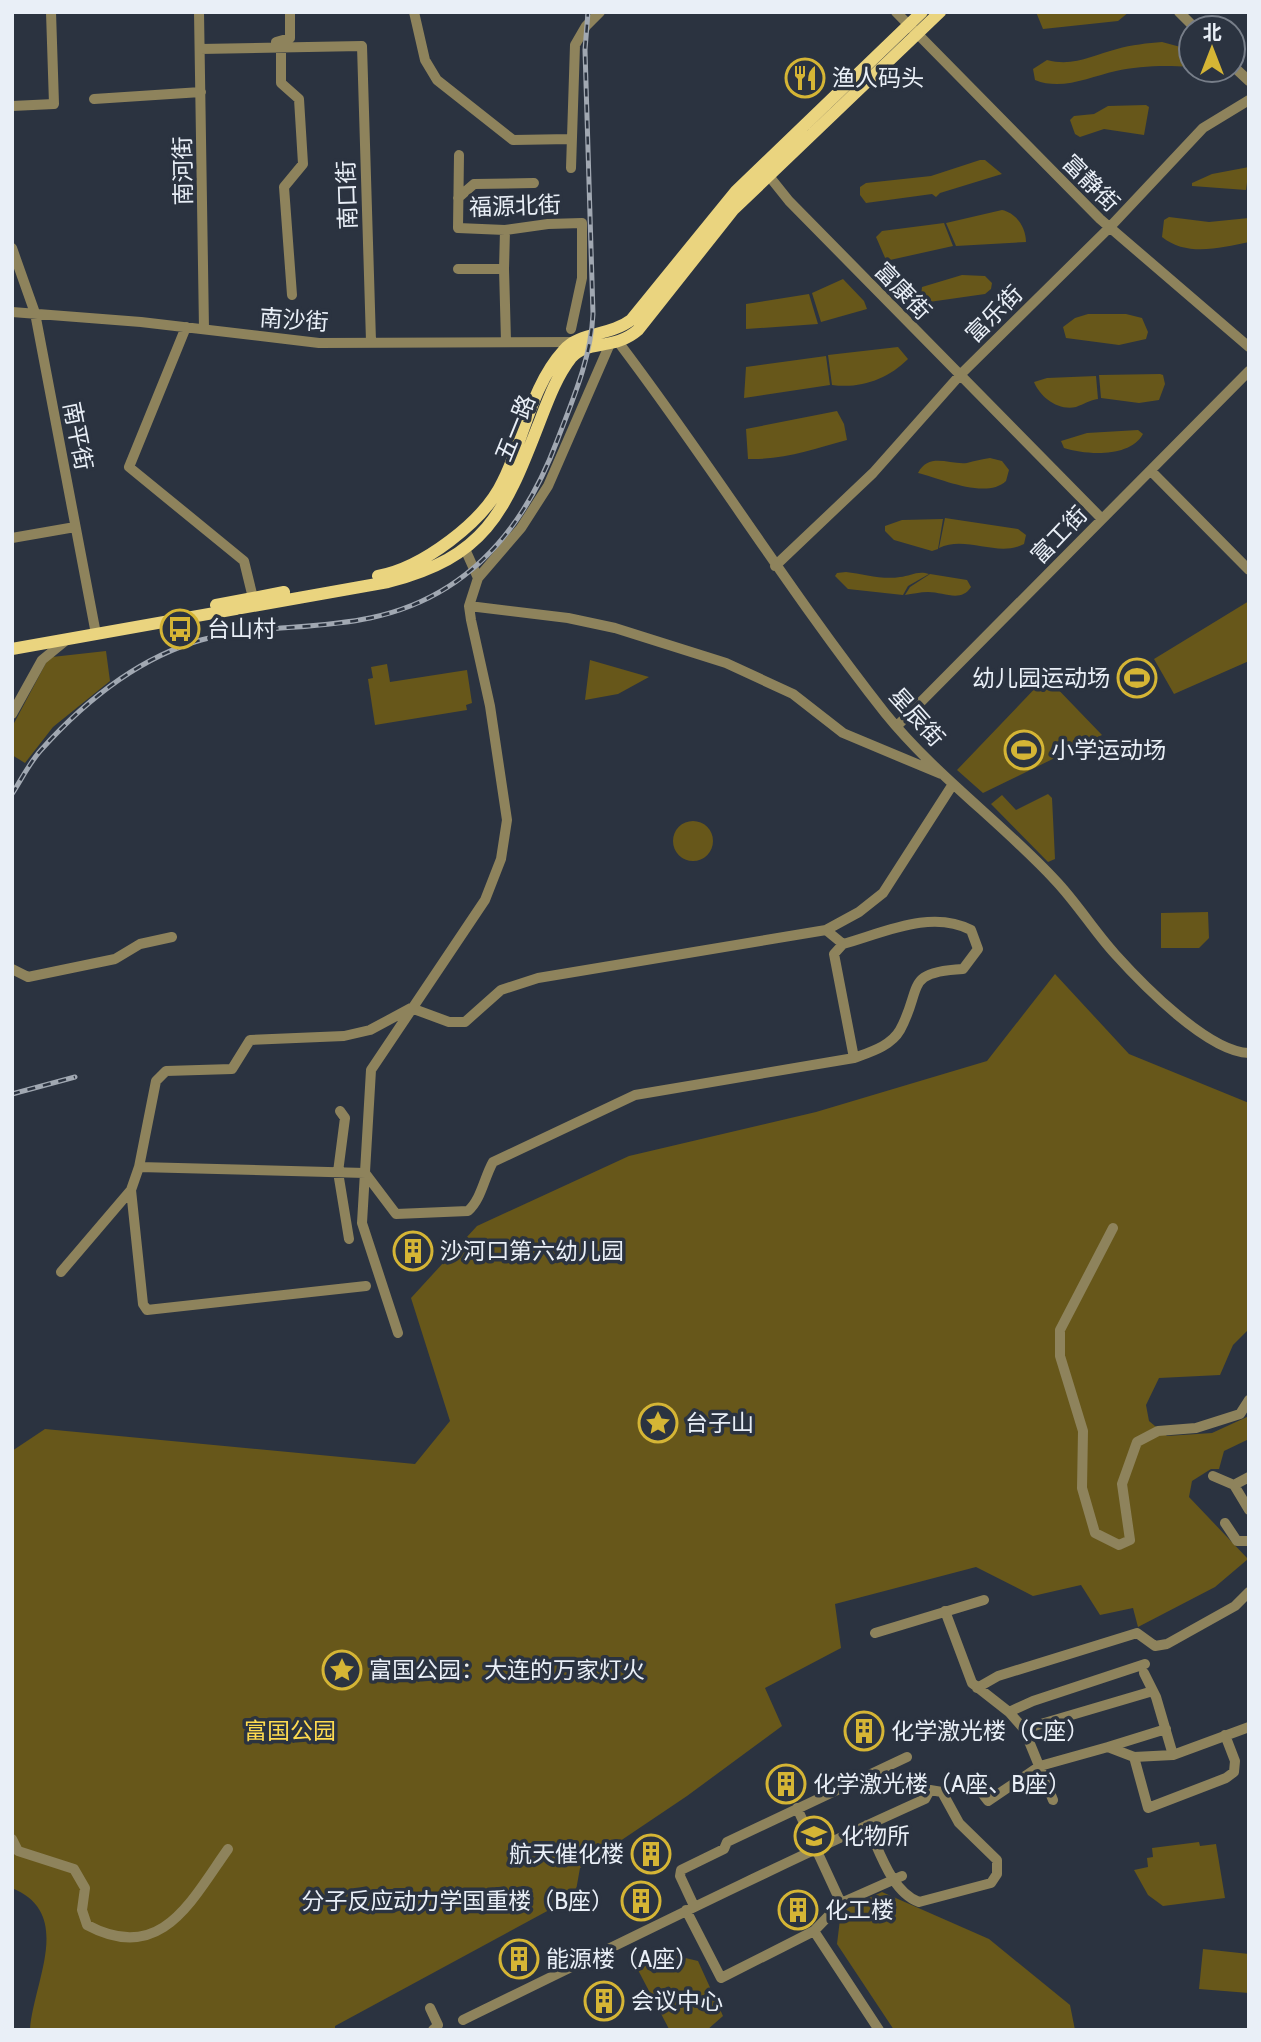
<svg xmlns="http://www.w3.org/2000/svg" width="1261" height="2042" font-family="Cabin,'Noto Sans SC',sans-serif">
	<style>
		.green { fill: #67571a }
		.lines { fill: none; stroke-linecap: round; stroke-linejoin: round }
		.minor { stroke: #8e835c; stroke-width: 10 }
		.major { stroke: #ead47f; stroke-width: 12 }
		.rail-casing { stroke: #a1a8b2; stroke-width: 5 }
		.rail { stroke: #2b3340; stroke-width: 2.5; stroke-dasharray: 8; stroke-linecap: butt }
		.labels { text-anchor: middle; dominant-baseline: central; stroke-width: 7; stroke-linejoin: round; paint-order: stroke }
		.poi-label { font-size: 23px; fill: #e9eff7; stroke: #2b3340; text-anchor: start }
		.street-label { font-size: 23px; fill: #e9eff7; stroke: #2b3340 }
		.park-label { font-size: 23px; fill: #fedb4f; stroke: #2b3340 }
	</style>
	<rect width="100%" height="100%" fill="#2b3340"/>
	<path class="green" d="M 1036,12 L 1129,12 L 1118,21 L 1043,29 Z
		M 1162,42 L 1188,49 L 1188,67 C 1166,65 1138,66 1116,71 C 1089,77 1062,91 1035,80 L 1033,69 L 1047,60 C 1074,67 1093,55 1117,49 C 1131,45 1148,43 1162,42 Z
		M 1146,105 L 1149,107 L 1144,135 L 1104,129 L 1080,137 L 1075,134 L 1070,120 L 1074,116 L 1094,114 L 1108,106 Z
		M 980,160 L 985,160 L 1002,174 L 940,193 L 936,197 L 932,194 L 866,203 L 860,195 L 860,187 L 866,183 L 931,176 Z
		M 1249,167 L 1246,190 L 1192,186 L 1192,183 L 1212,174 Z
		M 1002,210 C 1016,213 1026,227 1026,242 L 956,246 L 946,223 Z
		M 1169,217 L 1209,222 L 1249,218 L 1249,242 C 1220,248 1187,257 1162,237 L 1164,220 Z
		M 944,223 L 953,246 L 890,260 L 886,260 L 876,237 L 882,231 Z
		M 962,275 L 985,276 L 992,283 L 991,289 L 985,294 L 929,302 L 921,297 L 922,287 Z
		M 843,279 L 864,301 L 867,309 L 821,322 L 812,293 Z
		M 809,294 L 818,324 L 746,329 L 746,304 Z
		M 1088,314 L 1126,314 L 1142,318 L 1148,332 L 1146,339 L 1119,345 L 1066,338 L 1063,327 L 1075,318 Z
		M 898,347 L 908,359 C 888,379 861,389 832,385 L 828,355 Z
		M 826,356 L 830,385 L 744,398 L 746,367 Z
		M 1160,374 L 1163,375 L 1165,384 L 1159,400 L 1139,403 L 1101,398 L 1099,375 Z
		M 1096,376 L 1098,399 C 1090,400 1084,404 1076,407 C 1058,411 1040,397 1034,382 L 1047,378 Z
		M 837,411 L 844,424 L 847,440 C 813,449 784,460 748,459 L 746,429 Z
		M 1138,430 L 1143,434 C 1130,458 1086,455 1064,448 L 1061,441 L 1087,433 Z
		M 990,458 L 1002,461 L 1009,470 L 1006,481 C 986,500 940,478 918,473 C 929,452 949,465 967,463 C 974,461 982,459 990,458 Z
		M 945,518 L 1018,529 L 1026,535 L 1024,544 C 998,558 966,535 939,548 Z
		M 943,519 L 938,549 L 932,551 L 894,540 L 885,531 L 885,526 L 902,520 Z
		M 846,572 C 863,574 883,580 900,577 C 910,576 918,570 929,574 L 908,586 L 903,595 L 848,589 L 835,576 L 837,573 Z
		M 930,574 L 967,580 L 971,587 C 961,603 944,592 928,592 C 920,592 912,594 905,595 L 910,587 Z
		M 1249,601 L 1249,661 L 1174,694 L 1154,659 Z
		M 106,651 L 110,681 L 53,727 L 25,763 L 12,755 L 12,727 L 47,661 L 52,657 Z
		M 590,660 L 649,677 L 618,694 L 585,700 Z
		M 387,664 L 390,682 L 467,670 L 472,703 L 466,705 L 467,710 L 375,725 L 368,679 L 373,678 L 371,667 Z
		M 1043,680 L 1049,680 L 1102,735 L 983,793 L 957,770 Z
		M 1048,794 L 1052,798 L 1055,859 L 1048,862 L 991,804 L 1002,795 L 1016,810 Z
		M673 841a20 20 0 1 1 40 0a20 20 0 1 1-40 0Z
		M 1208,912 L 1209,938 L 1199,948 L 1161,948 L 1161,913 Z
		M 1055,974 L 1129,1054 L 1249,1103 L 1249,1329 L 1233,1345 L 1220,1375 L 1159,1378 L 1146,1405 L 1149,1421 L 1167,1436 L 1212,1433 L 1249,1416 L 1249,1439 L 1224,1451 L 1219,1469 L 1211,1469 L 1192,1481 L 1189,1497 L 1248,1559 L 1215,1587 L 1138,1627 L 1133,1608 L 1100,1615 L 1081,1585 L 1033,1596 L 976,1567 L 835,1604 L 841,1648 L 765,1688 L 782,1726 L 687,1796 L 580,1868 L 575,1896 L 335,2026 L 335,2030 L 30,2030 C 33,1982 75,1914 12,1888 L 12,1451 L 45,1429 L 415,1464 L 450,1421 L 411,1298 L 477,1226 L 629,1156 L 816,1112 L 987,1061 Z
		M 1199,1842 L 1200,1846 L 1216,1844 L 1225,1898 L 1163,1906 L 1148,1895 L 1134,1870 L 1148,1867 L 1147,1858 L 1153,1857 L 1152,1848 Z
		M 882,1892 L 989,1939 L 1070,2005 L 1075,2030 L 894,2030 L 837,1944 L 841,1911 Z
		M 1203,1949 L 1249,1954 L 1249,1993 L 1199,1989 Z
		M 677,1956 L 698,1961 L 723,2016 L 707,2030 L 669,2029 L 638,1970 L 651,1963 L 657,1970 Z"/>
	<g class="lines">
		<path class="minor" d="M 199,12 L 204,329
			M 414,12 L 425,60 L 437,80 L 513,140 L 571,139
			M 896,12 L 1100,219 L 1249,347
			M 1179,12 L 1195,28
			M 276,42 L 290,38 L 290,12
			M 281,47 L 281,83 L 299,99 L 303,164 L 284,187 L 292,295
			M 200,49 L 362,46 L 371,341
			M 1233,66 L 1249,81
			M 94,99 L 201,92
			M 12,106 L 54,104 L 51,12
			M 459,155 L 458,228 L 505,230 L 548,224 L 582,223 L 582,278 L 571,329
			M 571,168 L 575,45 L 586,26 L 600,12
			M 769,176 L 789,201 L 1102,519
			M 458,198 L 474,184 L 534,183
			M 12,248 L 35,313 L 96,634
			M 458,269 L 504,269 L 506,341
			M 504,269 L 505,230
			M 12,312 L 141,322 L 319,343 L 577,342
			M 186,327 L 129,467 L 244,561 L 254,602
			M 619,343 C 711,464 791,594 885,713 C 935,775 1001,822 1055,880 C 1077,903 1094,931 1115,954 C 1142,984 1208,1052 1249,1053
			M 1151,471 L 1249,570
			M 12,538 L 75,527
			M 775,566 L 873,473 L 960,375 L 1109,228 L 1203,128 L 1249,100
			M 478,578 L 521,528 L 548,486 L 609,346
			M 469,606 L 568,618 L 615,628 L 726,663 L 793,694 L 843,733 L 941,774
			M 12,714 L 42,660 L 64,642
			M 897,726 L 1249,371
			M 843,944 L 834,954 L 854,1058
			M 12,969 L 28,977 L 115,959 L 140,944 L 172,937
			M 340,1111 L 345,1118 L 338,1172 L 349,1239
			M 139,1167 L 365,1173 L 396,1214 L 468,1211 C 481,1200 484,1178 493,1162 L 635,1095 L 854,1058 C 870,1052 891,1046 900,1030 C 923,988 903,972 963,969 L 978,949 L 971,930 C 931,909 883,933 843,944 L 826,930
			M 131,1190 L 143,1304 L 147,1310 L 366,1286
			M 1113,1228 L 1060,1330 L 1060,1356 L 1083,1431 L 1082,1488 L 1095,1533 L 1119,1545 L 1130,1540 L 1122,1484 L 1137,1442 L 1158,1431 L 1196,1428 L 1240,1414 L 1249,1400
			M 61,1272 L 131,1190 L 139,1167 L 156,1081 L 166,1071 L 232,1069 L 250,1040 L 344,1036 L 370,1030 L 411,1008 L 449,1022 L 465,1022 L 501,990 L 538,978 L 826,930 L 859,912 L 883,893 L 953,784
			M 398,1333 L 362,1223 L 371,1070 L 485,900 L 501,859 L 507,820 L 490,706 L 471,620 L 469,606 L 478,578 L 465,549
			M 1213,1476 L 1234,1485 L 1249,1477
			M 1234,1485 L 1249,1510
			M 1225,1523 L 1237,1541 L 1249,1541
			M 945,1611 L 972,1683 L 1009,1712 L 1024,1729 L 1053,1800
			M 875,1633 L 984,1600
			M 1144,1673 L 1156,1697 L 1173,1755
			M 977,1688 L 998,1676 L 1137,1633 L 1155,1646 L 1167,1644 L 1235,1606 L 1249,1592
			M 1009,1712 L 1033,1701 L 1145,1664
			M 1024,1729 L 1153,1691
			M 1108,1747 L 1166,1729
			M 1134,1757 L 1148,1808 L 1226,1778 L 1234,1772 L 1235,1761 L 1225,1735
			M 978,1788 L 988,1801 L 1040,1766 L 1108,1747 L 1134,1757 L 1173,1755 L 1249,1727
			M 797,1808 L 841,1903
			M 12,1839 L 18,1851 L 74,1869 L 85,1888 L 82,1910 L 87,1925 C 161,1965 191,1901 228,1849
			M 694,1906 L 680,1876 L 681,1870 L 724,1849 L 727,1842 L 907,1757
			M 686,1910 L 721,1978 L 814,1931 L 841,1903 L 902,1876
			M 814,1931 L 879,2030
			M 430,2008 L 438,2025 L 433,2030
			M 463,2020 C 617,1945 769,1869 925,1799 L 930,1790 L 942,1792 L 959,1823 L 997,1860 L 997,1874 L 991,1883 L 919,1902 C 891,1892 879,1849 867,1825"/>
		<path class="major" d="M 378,576 C 422,568 484,522 503,481 C 524,439 531,386 564,350 C 579,332 610,336 631,320 L 736,191 L 922,12
			M 216,605 L 284,592
			M 12,649 L 388,582 C 485,557 504,514 538,426 C 547,403 556,377 571,358 C 587,339 614,351 638,330 L 733,210 L 940,12"/>
		<defs>
			<path id="rail" d="M 12,794 C 21,780 30,762 41,750 C 84,702 138,658 201,640 C 256,625 314,630 370,618 C 467,598 524,529 557,441 C 573,399 591,358 593,314 L 585,50 L 588,12
				M 12,1094 L 75,1077"/>
		</defs>
		<use href="#rail" class="rail-casing"/>
		<use href="#rail" class="rail"/>
	</g>
	<defs>
		<symbol id="restaurant-ring" viewBox="-11 -11 22 22"><circle r="9.5" fill="#2b3340" stroke="#d5b535" stroke-width="1.5"/><path d="M-5-6h1v4h1v-4h1v4h1v-4h1v5L-1.5 .5V6h-2V.5L-5-1ZM5-6V6H3V1.5H1.5Q1.5-4 5-6Z" fill="#d5b535"/></symbol>
		<symbol id="bus-ring" viewBox="-11 -11 22 22"><circle r="9.5" fill="#2b3340" stroke="#d5b535" stroke-width="1.5"/><path d="M-5-6H5V4H4V6H2V4H-2V6H-4V4H-5ZM-3.5-4V0h7V-4ZM-3.5 1.2v1.5H-2V1.2ZM2 1.2v1.5H3.5V1.2Z" fill="#d5b535"/></symbol>
		<symbol id="stadium-ring" viewBox="-11 -11 22 22"><circle r="9.5" fill="#2b3340" stroke="#d5b535" stroke-width="1.5"/><path d="M0-5a6.5 5 0 1 0 0 10a6.5 5 0 1 0 0-10ZM-3.5-1.8h7v3.6h-7Z" fill="#d5b535"/></symbol>
		<symbol id="building-ring" viewBox="-11 -11 22 22"><circle r="9.5" fill="#2b3340" stroke="#d5b535" stroke-width="1.5"/><path d="M-4-6H4V6H1V3H-1V6H-4ZM-2.5-4.3h1.7v1.8h-1.7ZM.8-4.3h1.7v1.8H.8ZM-2.5-1h1.7V.8h-1.7ZM.8-1h1.7V.8H.8Z" fill="#d5b535"/></symbol>
		<symbol id="sight-ring" viewBox="-11 -11 22 22"><circle r="9.5" fill="#2b3340" stroke="#d5b535" stroke-width="1.5"/><path d="M0-6L1.8-2.2L6-1.7L2.9 1.2L3.7 5.4L0 3.3L-3.7 5.4L-2.9 1.2L-6-1.7L-1.8-2.2Z" fill="#d5b535"/></symbol>
		<symbol id="school-ring" viewBox="-11 -11 22 22"><circle r="9.5" fill="#2b3340" stroke="#d5b535" stroke-width="1.5"/><path d="M0-5L7-2L0 1L-7-2ZM-4 1L0 2.5L4 1V4Q0 6-4 4Z" fill="#d5b535"/></symbol>
	</defs>
	<g fill-rule="evenodd">
		<use href="#restaurant-ring" x="783" y="56" width="44" height="44"/>
		<use href="#bus-ring" x="158" y="607" width="44" height="44"/>
		<use href="#stadium-ring" x="1115" y="656" width="44" height="44"/>
		<use href="#stadium-ring" x="1002" y="728" width="44" height="44"/>
		<use href="#building-ring" x="391" y="1229" width="44" height="44"/>
		<use href="#sight-ring" x="636" y="1401" width="44" height="44"/>
		<use href="#sight-ring" x="320" y="1648" width="44" height="44"/>
		<use href="#building-ring" x="842" y="1709" width="44" height="44"/>
		<use href="#building-ring" x="764" y="1762" width="44" height="44"/>
		<use href="#school-ring" x="792" y="1814" width="44" height="44"/>
		<use href="#building-ring" x="629" y="1832" width="44" height="44"/>
		<use href="#building-ring" x="619" y="1879" width="44" height="44"/>
		<use href="#building-ring" x="776" y="1888" width="44" height="44"/>
		<use href="#building-ring" x="497" y="1937" width="44" height="44"/>
		<use href="#building-ring" x="582" y="1979" width="44" height="44"/>
	</g>
	<g class="labels">
		<g class="poi-label">
			<text x="832" y="78">渔人码头</text>
			<text x="207" y="629">台山村</text>
			<text x="1110" y="678" text-anchor="end">幼儿园运动场</text>
			<text x="1051" y="750">小学运动场</text>
			<text x="440" y="1251">沙河口第六幼儿园</text>
			<text x="685" y="1423">台子山</text>
			<text x="369" y="1670">富国公园：大连的万家灯火</text>
			<text x="891" y="1731">化学激光楼（C座）</text>
			<text x="813" y="1784">化学激光楼（A座、B座）</text>
			<text x="841" y="1836">化物所</text>
			<text x="624" y="1854" text-anchor="end">航天催化楼</text>
			<text x="614" y="1901" text-anchor="end">分子反应动力学国重楼（B座）</text>
			<text x="825" y="1910">化工楼</text>
			<text x="546" y="1959">能源楼（A座）</text>
			<text x="631" y="2001">会议中心</text>
		</g>
		<g class="street-label">
			<text transform="translate(183 171) rotate(-91)">南河街</text>
			<text transform="translate(1091 183) rotate(45)">富静街</text>
			<text transform="translate(347 195) rotate(-92)">南口街</text>
			<text transform="translate(515 206) rotate(-2)">福源北街</text>
			<text transform="translate(903 291) rotate(46)">富康街</text>
			<text transform="translate(994 314) rotate(-45)">富乐街</text>
			<text transform="translate(294 320) rotate(4)">南沙街</text>
			<text transform="translate(515 428) rotate(-68)">五一路</text>
			<text transform="translate(78 436) rotate(79)">南平街</text>
			<text transform="translate(1059 535) rotate(-46)">富工街</text>
			<text transform="translate(917 717) rotate(48)">星辰街</text>
		</g>
		<g class="park-label">
			<text x="290" y="1731">富国公园</text>
		</g>
	</g>
	<rect width="1261" height="2042" fill="none" stroke="#e9eff7" stroke-width="28"/>
	<g transform="translate(1212 49)"><circle r="33" fill="#2b3340" stroke="#777e89" stroke-width="2"/>
	<path d="M0-5L12 26L0 18L-12 26Z" fill="#d5b535"/>
	<text y="-10" font-size="19" font-weight="bold" text-anchor="middle" fill="#e9eff7">北</text>
	</g>
</svg>
